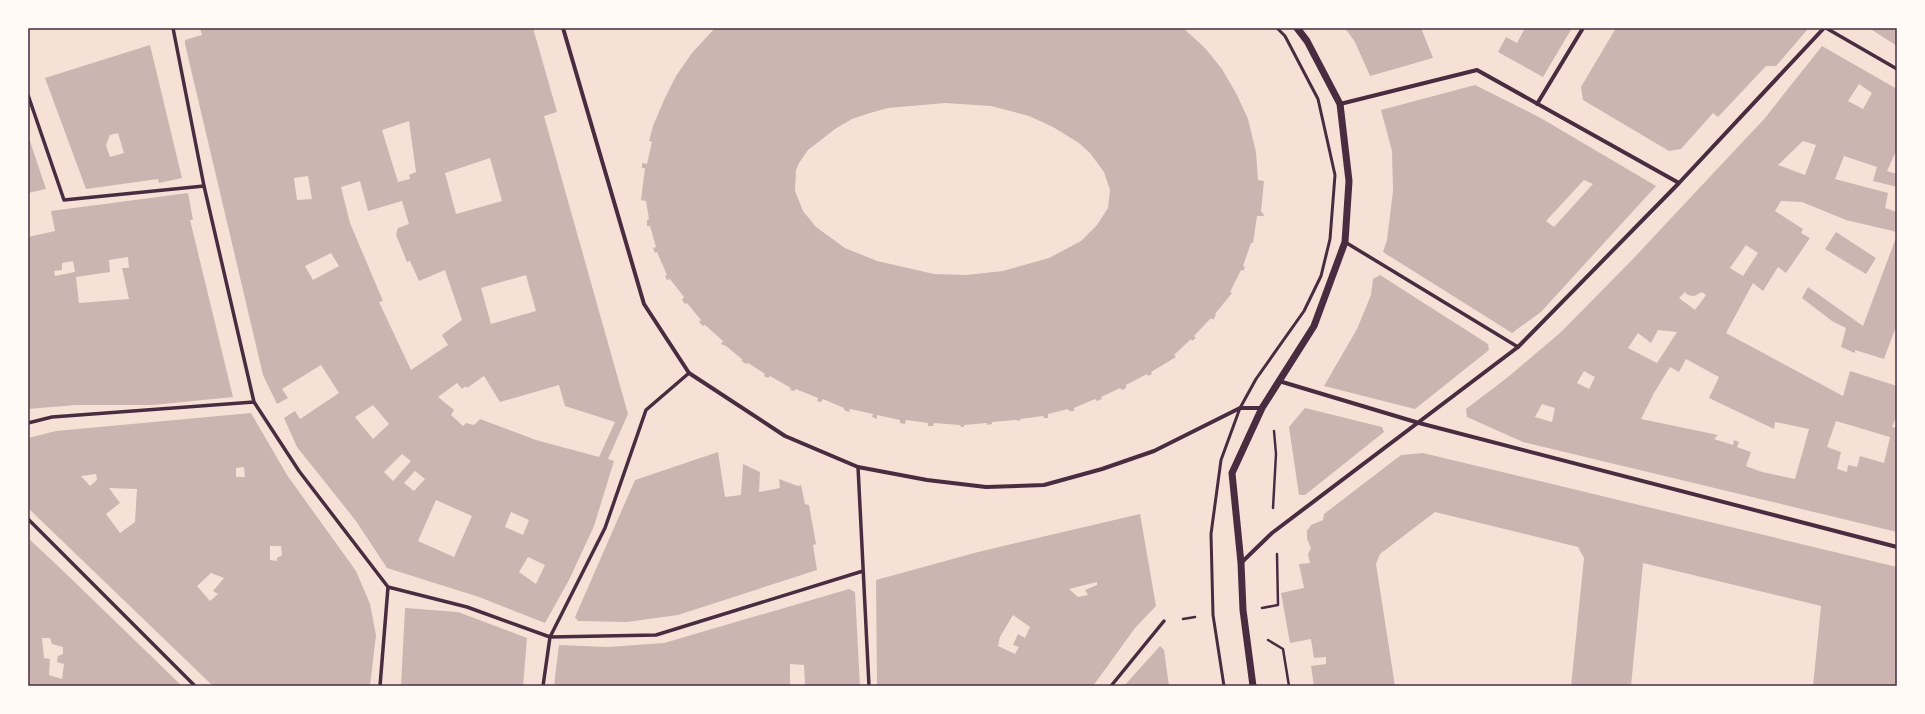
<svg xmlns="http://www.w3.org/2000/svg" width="1925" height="714" font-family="'Space Grotesk',sans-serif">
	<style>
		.building { fill: #ccb4b1; fill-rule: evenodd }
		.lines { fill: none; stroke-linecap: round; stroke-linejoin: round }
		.path { stroke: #4a2c40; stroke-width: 2.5 }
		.service { stroke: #4a2c40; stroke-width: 3 }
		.pedestrian { stroke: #4a2c40; stroke-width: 3.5 }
		.minor { stroke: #4a2c40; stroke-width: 4 }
		.tertiary { stroke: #4a2c40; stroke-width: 7 }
		.neatline { fill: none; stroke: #4a2c40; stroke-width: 1.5 }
	</style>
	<rect width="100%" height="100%" fill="#f7e1d7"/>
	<path class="building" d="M 200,28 L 533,28 L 557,112 L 544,116 L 628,414 L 608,459 L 614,461 L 594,526 L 569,580 L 545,623 L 479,597 L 387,568 L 356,521 L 297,447 L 284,418 L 295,411 L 300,419 L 339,393 L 321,365 L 282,389 L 288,398 L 277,404 L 263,375 L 185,44 L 185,40 L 202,35 ZM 409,121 L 416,172 L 409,175 L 410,179 L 398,182 L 382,130 ZM 490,158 L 502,201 L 456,214 L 445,173 ZM 308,176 L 312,199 L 297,200 L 294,178 ZM 360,181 L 368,211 L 402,201 L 409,224 L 398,228 L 396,235 L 407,262 L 410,261 L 419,281 L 445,270 L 462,320 L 442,335 L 448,345 L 411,370 L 379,302 L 383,301 L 350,223 L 341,187 ZM 331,253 L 339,266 L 313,280 L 305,266 ZM 526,275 L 536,311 L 491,324 L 481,288 ZM 484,376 L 500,402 L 559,385 L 565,406 L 615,422 L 599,457 L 536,440 L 480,419 L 474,425 L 466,423 L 463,426 L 451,415 L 454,410 L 438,397 L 457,383 L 462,389 L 466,386 L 467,388 ZM 373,405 L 389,424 L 373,439 L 355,417 ZM 402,454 L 411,461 L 393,481 L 384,472 ZM 415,471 L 425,479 L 414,491 L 404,483 ZM 436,500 L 472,516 L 454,557 L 418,541 ZM 511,512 L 529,520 L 523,535 L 505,527 ZM 528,557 L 545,565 L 536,584 L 519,572 Z
		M 715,28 L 1183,28 L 1205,48 L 1222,69 L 1237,95 L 1248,119 L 1256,152 L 1258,180 L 1264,181 L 1261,212 L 1263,213 L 1264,216 L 1257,216 L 1253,243 L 1251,243 L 1243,266 L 1245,267 L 1243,271 L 1241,270 L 1230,292 L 1232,293 L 1215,314 L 1216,315 L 1213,320 L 1211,318 L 1194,336 L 1196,338 L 1192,341 L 1191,339 L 1174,355 L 1176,357 L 1151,372 L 1152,374 L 1148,376 L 1147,374 L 1126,385 L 1126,388 L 1122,390 L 1120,388 L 1101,397 L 1102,399 L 1097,401 L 1095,399 L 1074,408 L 1074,411 L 1069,411 L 1068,409 L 1048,414 L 1048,418 L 1044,418 L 1043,416 L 1020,419 L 1020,421 L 1015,420 L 992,422 L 992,424 L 987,425 L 987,423 L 964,425 L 964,427 L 961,427 L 960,425 L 934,423 L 933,426 L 928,426 L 928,423 L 906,420 L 905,424 L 900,423 L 900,420 L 877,415 L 877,419 L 872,417 L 873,414 L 850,409 L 849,412 L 844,410 L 844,408 L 823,399 L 821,402 L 817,401 L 818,398 L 796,389 L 794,391 L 790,390 L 791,388 L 770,376 L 768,378 L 764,376 L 765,374 L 748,363 L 746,364 L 741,361 L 743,360 L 726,346 L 721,344 L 723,341 L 705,325 L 703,326 L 699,322 L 701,320 L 687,303 L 685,304 L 682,300 L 684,297 L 670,279 L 667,280 L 665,276 L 667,275 L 657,252 L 655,253 L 653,248 L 656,247 L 650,226 L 647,226 L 647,220 L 649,219 L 646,201 L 641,200 L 645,168 L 642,168 L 642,163 L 647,164 L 652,142 L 649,141 L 653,126 L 664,100 L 676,76 L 692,53 ZM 945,103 L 991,106 L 1029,116 L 1053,127 L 1079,143 L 1090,153 L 1104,172 L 1110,190 L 1108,208 L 1097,225 L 1081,241 L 1049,258 L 1003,271 L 966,275 L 934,274 L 877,261 L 845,248 L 816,227 L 803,211 L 795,191 L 796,170 L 799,163 L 808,150 L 835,129 L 852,119 L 870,113 L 888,108 Z
		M 1345,28 L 1421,28 L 1433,58 L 1370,76 L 1355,42 Z
		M 1525,28 L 1572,28 L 1543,77 L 1498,52 L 1506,37 L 1517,43 Z
		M 1616,28 L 1802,28 L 1807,30 L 1776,66 L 1766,66 L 1718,117 L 1713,113 L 1681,149 L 1669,151 L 1583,100 L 1581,87 Z
		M 1869,28 L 1897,28 L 1897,46 Z
		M 150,45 L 182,178 L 159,183 L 158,179 L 86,189 L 45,78 ZM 118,133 L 124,153 L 110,157 L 106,145 L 110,135 Z
		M 1822,46 L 1897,89 L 1897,149 L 1887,171 L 1897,174 L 1897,187 L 1873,181 L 1877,167 L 1844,156 L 1835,179 L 1888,193 L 1885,208 L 1897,212 L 1897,232 L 1846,220 L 1802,202 L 1781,201 L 1775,211 L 1803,229 L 1801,233 L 1810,238 L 1786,273 L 1778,267 L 1763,291 L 1753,283 L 1726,333 L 1843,396 L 1850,371 L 1897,386 L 1897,415 L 1892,427 L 1897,428 L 1897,532 L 1523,442 L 1467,417 L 1466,409 L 1508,377 L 1561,332 L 1630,262 L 1765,118 ZM 1859,84 L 1872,93 L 1863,109 L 1848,101 ZM 1803,141 L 1816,145 L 1805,175 L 1778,165 ZM 1746,245 L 1758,253 L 1743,276 L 1730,268 ZM 1685,292 L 1688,295 L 1694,296 L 1702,292 L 1706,295 L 1695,310 L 1679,298 ZM 1658,330 L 1677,332 L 1657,363 L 1628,348 L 1638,333 L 1651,343 ZM 1686,359 L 1719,377 L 1709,398 L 1774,429 L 1775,422 L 1809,429 L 1795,479 L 1762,472 L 1746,466 L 1751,452 L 1737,447 L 1739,442 L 1734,440 L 1733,445 L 1714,439 L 1718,435 L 1641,419 L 1654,393 L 1670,367 L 1679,372 ZM 1584,371 L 1595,377 L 1589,389 L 1577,383 ZM 1542,404 L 1555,408 L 1552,422 L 1535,417 ZM 1836,421 L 1890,437 L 1884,463 L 1860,456 L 1857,467 L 1848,465 L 1847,472 L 1837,469 L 1841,452 L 1827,447 Z
		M 1475,85 L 1539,117 L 1656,186 L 1541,312 L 1512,333 L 1383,252 L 1387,240 L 1393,191 L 1392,151 L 1381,110 ZM 1584,180 L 1593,184 L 1554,227 L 1546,221 Z
		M 28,135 L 46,189 L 28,193 Z
		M 188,193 L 193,220 L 190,220 L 233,397 L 153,405 L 76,405 L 28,409 L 28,237 L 55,231 L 51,211 ZM 128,257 L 129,268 L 122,268 L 129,299 L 79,303 L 76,277 L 110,272 L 109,260 ZM 73,261 L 75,272 L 55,276 L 54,271 L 62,270 L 62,263 Z
		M 1836,232 L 1876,258 L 1866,274 L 1825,249 Z
		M 1897,235 L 1897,324 L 1884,359 L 1855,350 L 1855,353 L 1841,347 L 1846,328 L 1832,321 L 1802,298 L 1808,287 L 1863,326 Z
		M 1380,275 L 1488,344 L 1489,350 L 1415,409 L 1324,386 L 1357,329 L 1371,295 L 1373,279 Z
		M 1305,408 L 1382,427 L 1384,432 L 1305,495 L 1299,495 L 1289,427 Z
		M 251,413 L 287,475 L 356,571 L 370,604 L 376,635 L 370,686 L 213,686 L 28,508 L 28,438 L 56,431 ZM 244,467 L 245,477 L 236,477 L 236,468 ZM 96,474 L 97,480 L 90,486 L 81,476 ZM 109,488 L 137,489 L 135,522 L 120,533 L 106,514 L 120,503 ZM 270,546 L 281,546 L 282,555 L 277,558 L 277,561 L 270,560 ZM 211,573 L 224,578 L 213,591 L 218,594 L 210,601 L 197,586 Z
		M 718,452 L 725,497 L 741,495 L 743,464 L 760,472 L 759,492 L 780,488 L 779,479 L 798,486 L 801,485 L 805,504 L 809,505 L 816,544 L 813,545 L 817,570 L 678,615 L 627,622 L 578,621 L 575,617 L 635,480 Z
		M 1423,453 L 1897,567 L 1897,686 L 1813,686 L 1821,606 L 1643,563 L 1631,686 L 1571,686 L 1584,558 L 1578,547 L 1435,512 L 1380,554 L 1376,564 L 1395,686 L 1314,686 L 1311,666 L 1326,664 L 1326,657 L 1314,658 L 1311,639 L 1290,643 L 1281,593 L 1304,588 L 1299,564 L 1310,563 L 1308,554 L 1311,548 L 1307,539 L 1307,531 L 1311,525 L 1323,520 L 1324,514 L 1401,455 Z
		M 1140,514 L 1156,606 L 1135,628 L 1093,686 L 877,686 L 876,580 L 978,552 ZM 1097,582 L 1097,585 L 1085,590 L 1088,595 L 1078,597 L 1069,589 ZM 1013,615 L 1030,627 L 1025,638 L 1018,634 L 1013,645 L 1019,647 L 1015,654 L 998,646 L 1000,637 Z
		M 28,538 L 59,567 L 182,686 L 28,686 ZM 42,638 L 50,638 L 52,644 L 63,647 L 63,654 L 58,656 L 57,662 L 64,664 L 62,679 L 49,675 L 50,659 L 44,658 Z
		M 849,589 L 855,592 L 860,686 L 805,686 L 804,665 L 790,664 L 790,686 L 554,686 L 559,645 L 608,647 L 664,643 Z
		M 405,608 L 458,612 L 527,638 L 523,686 L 401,686 Z
		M 1160,646 L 1164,650 L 1169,686 L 1124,686 Z"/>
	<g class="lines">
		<path class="path" d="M 1273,508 L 1276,454 L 1274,431
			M 1262,608 L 1278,605 L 1277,554
			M 1183,619 L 1195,617
			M 1268,640 L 1283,649 L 1289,686"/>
		<path class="service" d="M 1224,686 L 1213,615 L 1211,534 L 1221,460 L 1240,408 L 1256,379 L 1304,311 L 1321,276 L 1330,239 L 1335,175 L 1318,99 L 1285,36 L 1277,28"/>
		<path class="pedestrian" d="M 173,28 L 204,186 L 254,402 L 299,471 L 388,587 L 380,686
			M 1826,28 L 1897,69
			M 28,95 L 64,200 L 204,186
			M 1345,242 L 1518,347
			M 28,423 L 52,417 L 254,402
			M 858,467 L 869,686
			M 28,519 L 195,686
			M 388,587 L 467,607 L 550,637 L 656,635 L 863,571
			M 543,686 L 550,637 L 605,528 L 646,410 L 689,373
			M 1111,686 L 1164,621"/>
		<path class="minor" d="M 563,28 L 644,304 L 689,373 L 785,436 L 858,467 L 927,480 L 986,487 L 1044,485 L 1102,469 L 1154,451 L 1240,408 L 1262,408
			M 1340,104 L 1477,70 L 1679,183
			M 1537,104 L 1583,28
			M 1279,381 L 1419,423 L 1897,547
			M 1241,563 L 1272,533 L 1518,347 L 1679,183 L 1824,28"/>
		<path class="tertiary" d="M 1253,686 L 1243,610 L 1241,563 L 1232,473 L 1262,408 L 1314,326 L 1345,242 L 1349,181 L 1340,104 L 1307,41 L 1297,28"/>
	</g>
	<rect width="1925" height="714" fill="none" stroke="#fffaf5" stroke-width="58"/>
	<rect x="29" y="29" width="1867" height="656" class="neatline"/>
</svg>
